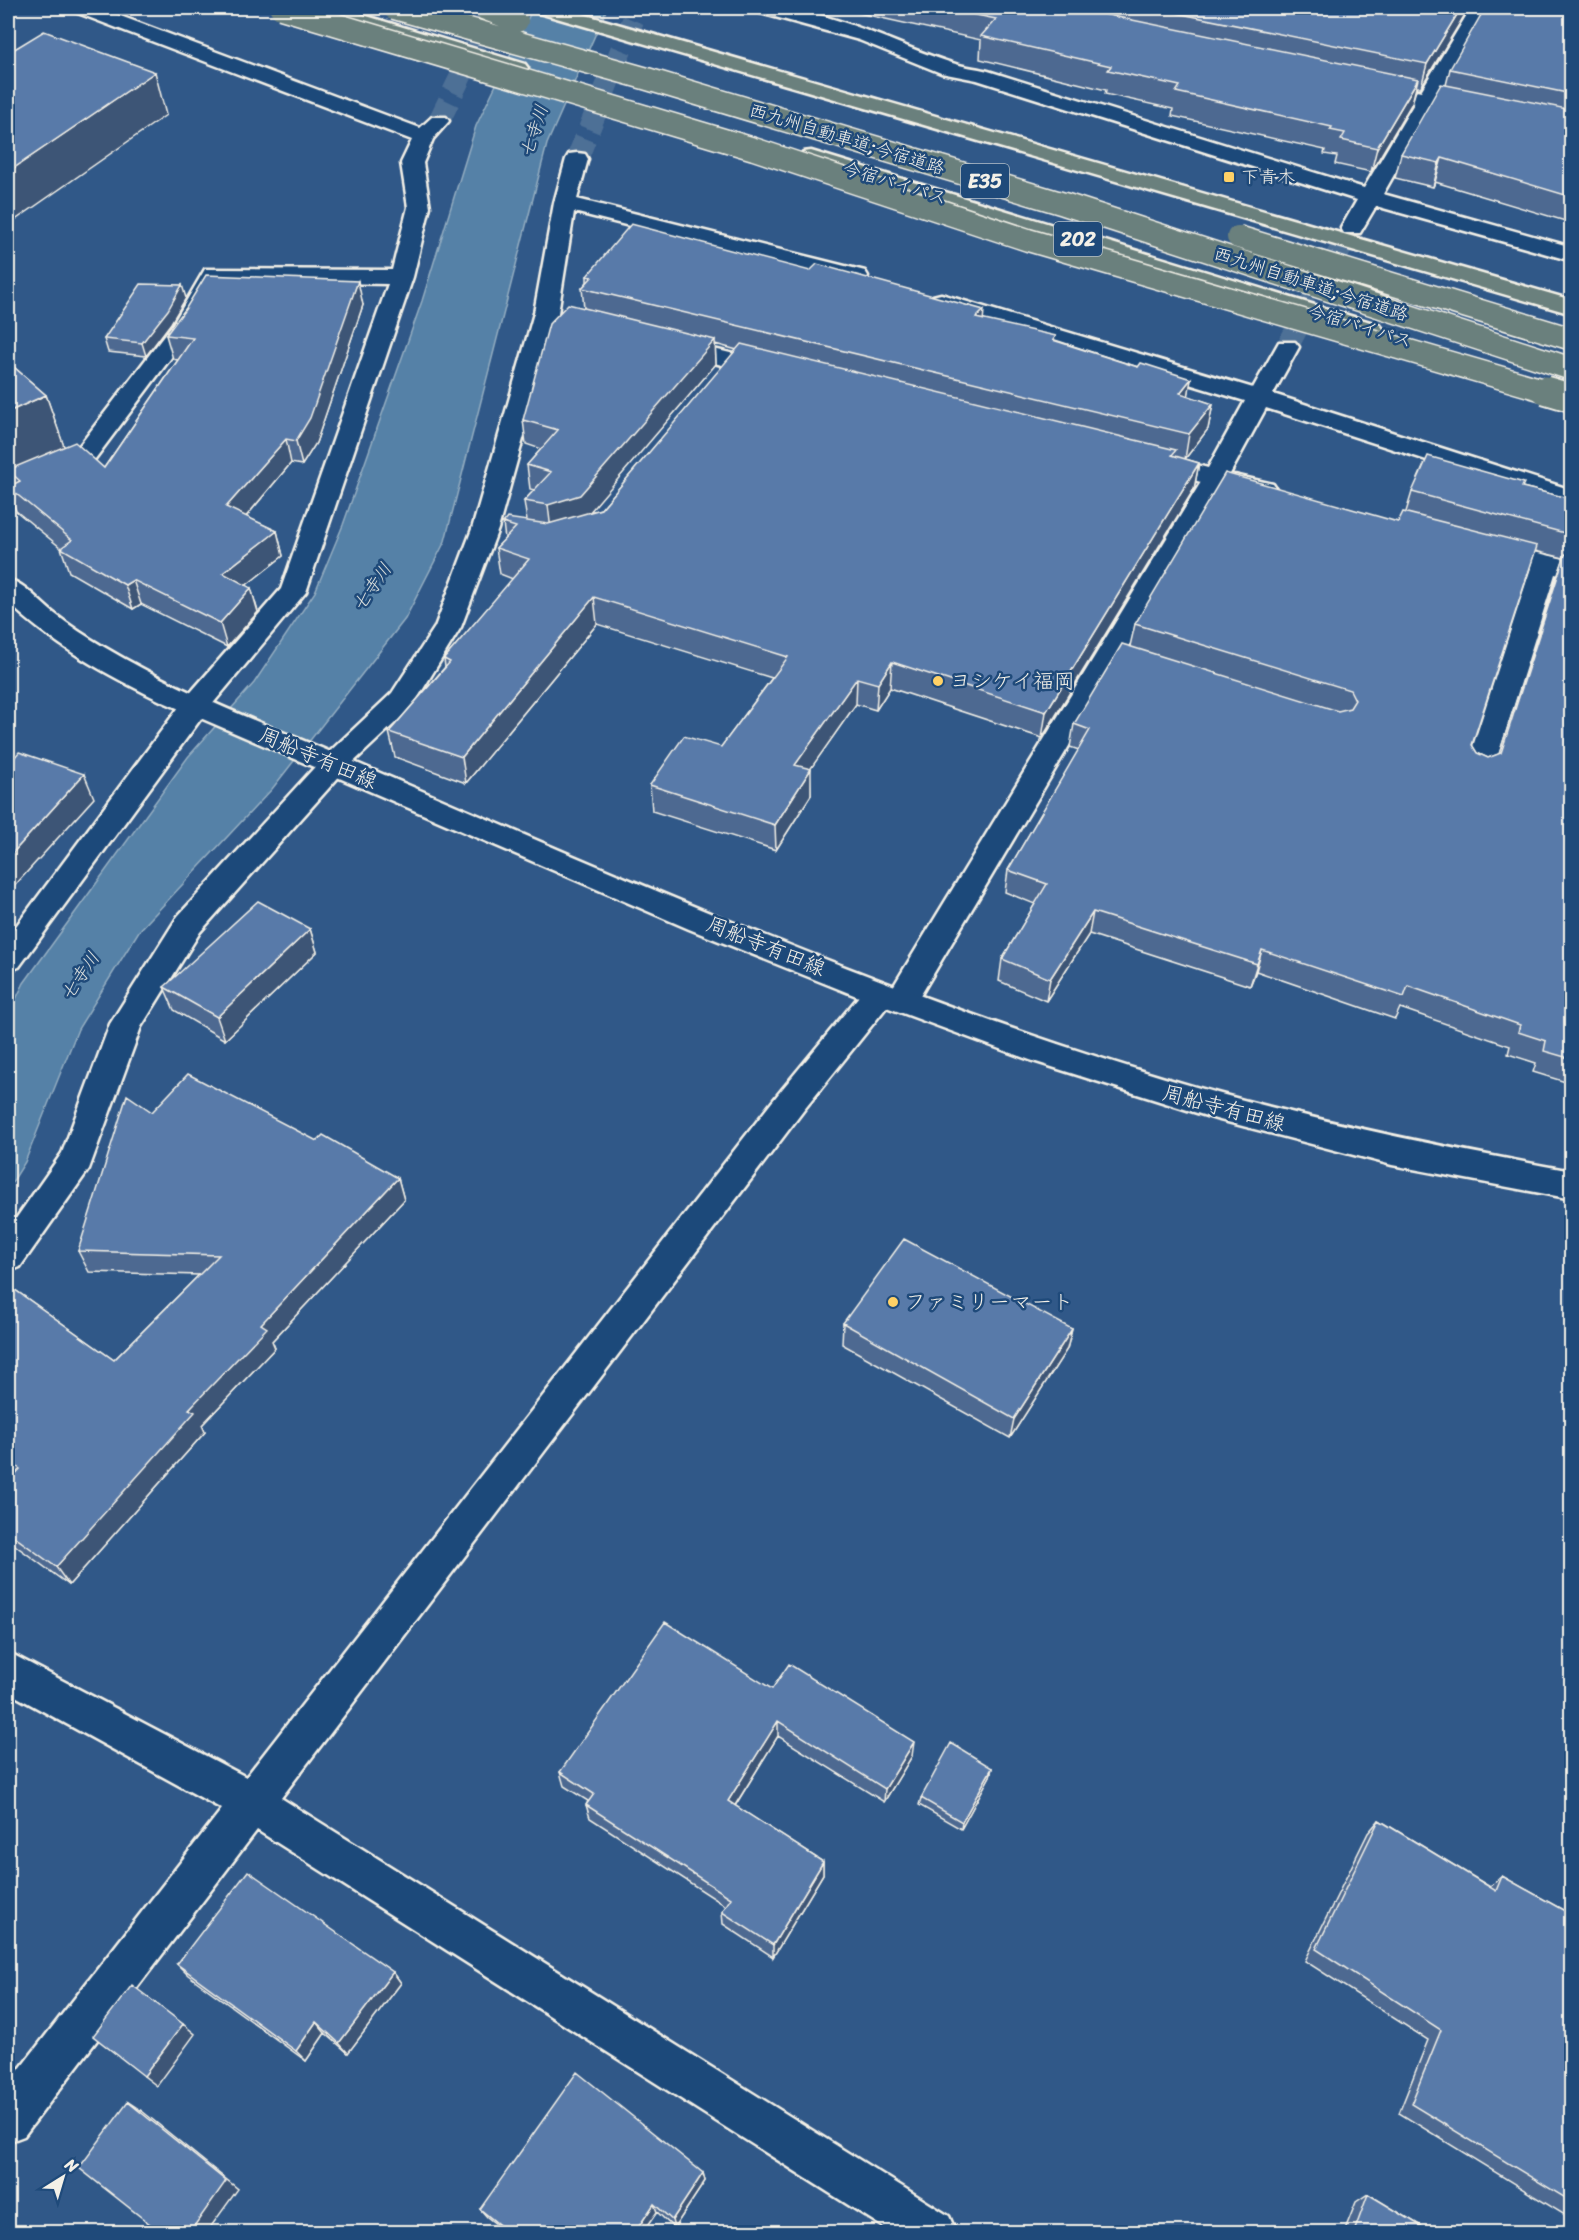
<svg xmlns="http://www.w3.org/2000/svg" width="1579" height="2240" font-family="Sriracha,'Klee One',sans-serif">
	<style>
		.water { fill: #5581a7; stroke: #95aec1; stroke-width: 1.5 }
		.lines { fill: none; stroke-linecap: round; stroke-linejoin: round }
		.minor-tunnel { stroke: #4d6f96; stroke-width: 22; stroke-dasharray: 22 10; stroke-linecap: butt }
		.minor-casing { stroke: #f4f1e8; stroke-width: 5 }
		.secondary-casing { stroke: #f4f1e8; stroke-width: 5 }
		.trunk-casing { stroke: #f4f1e8; stroke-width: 5 }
		.minor { fill: #1f4a7a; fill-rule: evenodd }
		.secondary { fill: #1f4a7a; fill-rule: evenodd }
		.trunk { fill: #6a807d; fill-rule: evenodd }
		.motorway-bridge-far1-casing { stroke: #f4f1e8; stroke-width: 25; stroke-linecap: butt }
		.motorway-bridge-casing { stroke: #f4f1e8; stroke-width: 31; stroke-linecap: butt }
		.motorway-bridge-far1 { stroke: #6a807d; stroke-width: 22 }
		.motorway-bridge { stroke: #6a807d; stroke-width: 27 }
		.wall { fill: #4d6991; stroke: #f4f1e8; stroke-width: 1.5; fill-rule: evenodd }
		.shaded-wall { fill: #3e5576; stroke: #f4f1e8; stroke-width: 1.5 }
		.building { fill: #597aa9; stroke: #f4f1e8; stroke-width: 1.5 }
		.poi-dot { fill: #ffd166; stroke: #1f4a7a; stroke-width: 2 }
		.labels { text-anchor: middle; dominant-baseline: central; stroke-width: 5; stroke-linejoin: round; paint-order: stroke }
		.far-water-label { font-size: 18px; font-style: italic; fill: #dce0de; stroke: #1f4a7a }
		.far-street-label { font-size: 18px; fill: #f4f1e8; stroke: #1f4a7a }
		.far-poi-label { font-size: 18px; fill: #f4f1e8; stroke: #1f4a7a; text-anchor: start }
		.shield { fill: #1f4a7a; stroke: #b4bfc7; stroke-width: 1.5 }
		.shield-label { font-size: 20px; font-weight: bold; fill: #f4f1e8 }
		.poi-label { font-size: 21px; fill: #f4f1e8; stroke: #1f4a7a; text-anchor: start }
		.street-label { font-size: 21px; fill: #f4f1e8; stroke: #1f4a7a }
	</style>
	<rect width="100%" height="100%" fill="#305888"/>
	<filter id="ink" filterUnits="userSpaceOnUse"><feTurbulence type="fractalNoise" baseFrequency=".0167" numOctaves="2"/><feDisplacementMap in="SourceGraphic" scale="12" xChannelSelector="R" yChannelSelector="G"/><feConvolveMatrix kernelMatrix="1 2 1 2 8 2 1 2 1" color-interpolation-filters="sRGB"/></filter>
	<g filter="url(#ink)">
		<path class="water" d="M 533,8 L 607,8 L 547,144 L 445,541 L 405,619 L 272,789 L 139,931 L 78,1029 L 25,1162 L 8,1189 L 8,1015 L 24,983 L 188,757 L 254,683 L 315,592 L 343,525 L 422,301 L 476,126 Z"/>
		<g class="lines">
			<path class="minor-tunnel" d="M 439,121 L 494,8
				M 577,159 L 638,8
				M 1287,347 L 1352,228"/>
			<defs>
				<path id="minor" d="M 72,8 L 99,8 L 420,128 L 432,117 L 446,117 L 449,121 L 433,139 L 423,163 L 430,207 L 413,277 L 306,592 L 205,713 L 19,967 L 8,971 L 8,937 L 185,699 L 281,589 L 388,284 L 220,281 L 191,331 L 95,459 L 8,496 L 8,479 L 77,449 L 173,324 L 205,269 L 392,270 L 408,207 L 401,163 L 412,140 L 75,12 Z
					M 754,8 C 816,1 894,45 952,63 C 964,67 976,68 988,71 L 1364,188 L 1415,102 L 1365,91 L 1362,87 L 1365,83 L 1372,81 L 1421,91 L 1471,8 L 1489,8 L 1440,95 L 1484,105 L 1487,109 L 1484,113 L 1477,115 L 1433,106 L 1383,194 L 1572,247 L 1572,261 L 1376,206 L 1360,233 L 1344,233 L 1341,228 L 1357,200 L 977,80 L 941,73 L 859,40 L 757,12 Z
					M 577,153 L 585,154 L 588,159 L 577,199 L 865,271 L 868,276 L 865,281 L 857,283 L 574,212 L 558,313 L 498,529 L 461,627 L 412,707 L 344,771 L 200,932 L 141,1027 L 89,1169 L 20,1267 L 8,1272 L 8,1230 L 62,1153 L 110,1024 L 178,916 L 324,757 L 392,693 L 435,627 L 472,529 L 534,313 L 554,203 L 566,159 L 569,154 Z
					M 941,294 L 1253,388 L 1279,342 L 1295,342 L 1299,347 L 1273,394 L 1572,490 L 1572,507 L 1266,408 L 1230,474 L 1273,484 L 1277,490 L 1273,496 L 1264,498 L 1223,487 L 913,1008 L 902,1011 L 891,1008 L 889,1004 L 803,1111 L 281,1798 L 949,2216 L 956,2232 L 891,2232 L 257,1830 L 24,2136 L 8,2142 L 8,2084 L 222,1809 L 8,1692 L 8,1652 L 246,1777 L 779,1093 L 869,984 L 880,981 L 893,987 L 1201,482 L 1145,467 L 1142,462 L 1145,457 L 1154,454 L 1208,468 L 1245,401 L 933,306 L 929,301 L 933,296 Z
					M 673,339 L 779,365 L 783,370 L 779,375 L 771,377 L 665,351 L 661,346 L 665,341 Z
					M 1488,541 L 1572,561 L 1572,578 L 1555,574 L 1494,768 L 1490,775 L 1480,778 L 1470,775 L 1466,768 L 1531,568 L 1479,555 L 1475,549 L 1479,543 Z"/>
				<path id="secondary" d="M 8,579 C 26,584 40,603 55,614 C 70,626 87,637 104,647 C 174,689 251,719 326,750 C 618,874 910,1007 1217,1093 C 1334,1125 1452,1149 1572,1171 L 1572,1199 L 1392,1165 L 1216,1119 L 1030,1060 L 859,997 L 689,929 L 161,701 C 106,674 52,645 8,602 Z"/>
				<path id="trunk" d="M 311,8 L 340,8 L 525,64 L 528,68 L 525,72 L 511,72 L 314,12 Z
					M 534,8 L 562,8 L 1572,300 L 1572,314 L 536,12 Z
					M 811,151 L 1380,325 L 1384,330 L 1380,335 L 1364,335 L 803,162 L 800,157 L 803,152 Z"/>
			</defs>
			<use href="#minor" class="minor-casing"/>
			<use href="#secondary" class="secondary-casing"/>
			<use href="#trunk" class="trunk-casing"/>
			<use href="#minor" class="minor"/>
			<use href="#secondary" class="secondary"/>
			<use href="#trunk" class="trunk"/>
			<defs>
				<path id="motorway-bridge-far1" d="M 281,8 L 754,149 L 1028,240 L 1550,392
					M 394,8 L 644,78 L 1064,204 L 1572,369
					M 483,8 L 517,21
					M 1238,237 L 1572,339"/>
				<path id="motorway-bridge" d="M 1545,390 L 1572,398"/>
			</defs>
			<use href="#motorway-bridge-far1" class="motorway-bridge-far1-casing"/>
			<use href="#motorway-bridge" class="motorway-bridge-casing"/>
			<use href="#motorway-bridge-far1" class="motorway-bridge-far1"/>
			<use href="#motorway-bridge" class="motorway-bridge"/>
		</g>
		<path class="wall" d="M 836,8 L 1469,8 L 1421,87 L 1417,87 L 1412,103 L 1371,172 L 1335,164 L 1337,156 L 1324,154 L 1325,150 L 1172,116 L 1173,109 L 1105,94 L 1106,90 L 980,59 L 981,40 Z
			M 1572,8 L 1572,223 L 1435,182 L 1433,187 L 1395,178 L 1401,154 L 1446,85 L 1450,69 Z
			M 587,276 L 983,320 L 1055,340 L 1138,367 L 1191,379 L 1188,396 L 1213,404 L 1208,429 L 1185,459 L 1199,463 L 1194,489 L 1042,738 L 890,688 L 876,710 L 856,704 L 810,769 L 811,795 L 776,850 L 652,811 L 650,785 L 721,747 L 772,678 L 597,624 L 466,783 L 395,757 L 389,732 L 445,667 L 444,659 L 513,579 L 500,574 L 496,548 L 505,539 L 503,523 L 527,521 L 524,501 L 534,490 L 530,489 L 527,465 L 541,449 L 526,444 L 523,420 L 584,308 L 582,288 L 587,282 ZM 715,344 L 737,350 L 601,509 L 589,512 L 716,364 Z
			M 186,298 L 171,323 L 146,356 L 108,352 L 104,339 Z
			M 363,305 L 316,443 L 302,465 L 291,463 L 246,517 L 277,531 L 283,556 L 246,585 L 251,588 L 258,612 L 227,647 L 141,604 L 133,609 L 69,572 L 61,548 L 16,511 L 8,488 L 13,484 L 10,476 L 8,477 L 8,362 L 46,395 L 64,447 L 104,468 L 178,360 L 173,359 L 166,335 Z
			M 1522,487 L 1572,499 L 1572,1084 L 1533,1072 L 1536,1063 L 1508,1054 L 1510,1046 L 1400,1008 L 1395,1019 L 1256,971 L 1250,986 L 1089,934 L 1046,1001 L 999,981 L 1002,959 L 1035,904 L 1005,892 L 1008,870 L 1079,750 L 1070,747 L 1074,724 L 1130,646 L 1135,624 L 1398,522 L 1406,512 L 1412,492 ZM 1535,551 L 1564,558 L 1557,577 L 1499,754 L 1488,758 L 1477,753 L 1472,745 Z
			M 310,929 L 317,952 L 225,1040 L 174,1010 L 164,987 Z
			M 152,1112 L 317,1141 L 398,1178 L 404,1200 L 272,1341 L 275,1348 L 202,1425 L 205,1432 L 69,1585 L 8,1540 L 8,1482 L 15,1474 L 8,1469 L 8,1285 L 114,1360 L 199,1275 L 89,1272 L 78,1251 Z
			M 843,1323 L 1072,1329 L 1067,1349 L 1010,1438 L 842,1344 Z
			M 772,1689 L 912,1756 L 884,1802 L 778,1736 L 735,1806 L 823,1862 L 823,1874 L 773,1957 L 723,1924 L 722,1912 L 726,1906 L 590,1818 L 586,1805 L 588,1801 L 564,1786 L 560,1772 Z
			M 992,1768 L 990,1776 L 961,1829 L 919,1805 L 921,1798 Z
			M 1379,1820 L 1490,1887 L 1502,1876 L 1572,1915 L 1572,2216 L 1568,2217 L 1399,2113 L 1428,2040 L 1305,1961 L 1368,1833 Z
			M 177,1964 L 393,1972 L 401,1983 L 348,2053 L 325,2033 L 306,2061 L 188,1975 Z
			M 703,2173 L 705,2181 L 674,2228 L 657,2212 L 643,2232 L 506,2232 L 487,2217 L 480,2209 Z
			M 1368,2194 L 1431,2232 L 1344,2232 L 1356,2202 Z"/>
		<path class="shaded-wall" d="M 1461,8 L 1469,8 L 1421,87 L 1427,64 Z
			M 155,72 L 166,115 L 8,225 L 8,172 Z
			M 1418,79 L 1412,103 L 1371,172 L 1377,148 Z
			M 1442,158 L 1435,182 L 1433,187 L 1439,163 Z
			M 358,281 L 363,305 L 316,443 L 302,465 L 296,441 Z
			M 182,285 L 186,298 L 171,323 L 146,356 L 142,343 Z
			M 984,310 L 982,334 L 976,318 Z
			M 715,340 L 716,364 L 583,520 L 551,530 L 548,505 Z
			M 1191,379 L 1187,404 L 1180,393 Z
			M 46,395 L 66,452 L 8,470 L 10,476 L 8,477 L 8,412 Z
			M 1213,404 L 1208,429 L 1185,459 L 1189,434 Z
			M 286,439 L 291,463 L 233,532 L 226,507 Z
			M 1199,463 L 1194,489 L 1042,738 L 1046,712 Z
			M 277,531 L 283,556 L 230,598 L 223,573 Z
			M 133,580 L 141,604 L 133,609 L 125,585 Z
			M 251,588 L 258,612 L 227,647 L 220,623 Z
			M 594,597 L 597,624 L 466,783 L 462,757 Z
			M 892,662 L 890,688 L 876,710 L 878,684 Z
			M 857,678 L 856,704 L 795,791 L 795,765 Z
			M 811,769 L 811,795 L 776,850 L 775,825 Z
			M 84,774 L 94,798 L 8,893 L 8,858 Z
			M 1093,912 L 1089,934 L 1046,1001 L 1050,979 Z
			M 310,929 L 317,952 L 225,1040 L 217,1017 Z
			M 1262,950 L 1256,971 L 1250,986 L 1257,964 Z
			M 398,1178 L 404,1200 L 272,1341 L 275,1348 L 202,1425 L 205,1432 L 69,1585 L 56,1567 L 261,1324 Z
			M 1072,1329 L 1067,1349 L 1010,1438 L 1014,1419 Z
			M 778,1721 L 778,1736 L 729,1815 L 728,1801 Z
			M 914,1742 L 912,1756 L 884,1802 L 885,1789 Z
			M 992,1768 L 990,1776 L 961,1829 L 962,1822 Z
			M 823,1862 L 823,1874 L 773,1957 L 773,1945 Z
			M 393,1972 L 401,1983 L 348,2053 L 339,2043 Z
			M 316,2022 L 325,2033 L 306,2061 L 296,2051 Z
			M 183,2024 L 195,2034 L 157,2086 L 144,2076 Z
			M 128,2102 L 142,2111 L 238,2189 L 207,2232 L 190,2232 Z
			M 703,2173 L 705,2181 L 674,2228 L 672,2220 Z
			M 654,2204 L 657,2212 L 643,2232 L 635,2232 Z"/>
		<path class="building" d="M 942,8 L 1074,8 L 1418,79 L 1377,148 L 1341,140 L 1345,133 L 1330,130 L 1332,127 L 1176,92 L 1180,86 L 1108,70 L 1111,66 L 981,36 L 996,19 Z
			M 1152,8 L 1461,8 L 1427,64 Z
			M 1485,8 L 1572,8 L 1572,94 L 1450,69 Z
			M 44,31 L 155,72 L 8,172 L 8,53 Z
			M 1441,84 L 1572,110 L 1572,197 L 1442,158 L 1439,163 L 1401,154 Z
			M 631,224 L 810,271 L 817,264 L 984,310 L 976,318 L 1056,336 L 1053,340 L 1138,367 L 1141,363 L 1191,379 L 1180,393 L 1213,404 L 1189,434 L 582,288 L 592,277 L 587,276 Z
			M 206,275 L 358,281 L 310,418 L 296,441 L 286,439 L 226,507 L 277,531 L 223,573 L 251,588 L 220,623 L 133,580 L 125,585 L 61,548 L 72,540 L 8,487 L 20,481 L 8,470 L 75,442 L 104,468 L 193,338 L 166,335 L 186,308 Z
			M 141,284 L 182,285 L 168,310 L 142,343 L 104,339 Z
			M 568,304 L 715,340 L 580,495 L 548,505 L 524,501 L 551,472 L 527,465 L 558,430 L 523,420 L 549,324 Z
			M 741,344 L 1176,450 L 1172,455 L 1199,463 L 1046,712 L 892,662 L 878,684 L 857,678 L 795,765 L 811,769 L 775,825 L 650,785 L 684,736 L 721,747 L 788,657 L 594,597 L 462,757 L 389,732 L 450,662 L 444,659 L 529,559 L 496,548 L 516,527 L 503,523 L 507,518 L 548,524 L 601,509 Z
			M 8,362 L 46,395 L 8,412 Z
			M 1428,456 L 1524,483 L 1522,487 L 1572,499 L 1572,535 L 1412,492 Z
			M 1225,473 L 1398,522 L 1403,512 L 1537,546 L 1472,745 L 1477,753 L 1488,758 L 1501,753 L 1565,554 L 1572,555 L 1572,1059 L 1544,1051 L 1546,1041 L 1518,1032 L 1520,1025 L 1408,986 L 1404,997 L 1262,950 L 1257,964 L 1093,912 L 1050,979 L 1002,959 L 1047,884 L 1008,870 L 1090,730 L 1074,724 L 1122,644 L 1338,711 L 1350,708 L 1355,700 L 1350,690 L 1135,624 Z
			M 19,752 L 84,774 L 8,858 L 8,765 Z
			M 258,901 L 310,929 L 217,1017 L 164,987 Z
			M 188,1074 L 317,1141 L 323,1135 L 398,1178 L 261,1324 L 267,1328 L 189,1409 L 195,1412 L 56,1567 L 8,1532 L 8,1482 L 20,1469 L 8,1460 L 8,1285 L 114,1360 L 219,1255 L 78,1251 L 127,1095 L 152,1112 Z
			M 904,1239 L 1072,1329 L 1014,1419 L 843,1323 Z
			M 665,1622 L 772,1689 L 789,1664 L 914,1742 L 885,1789 L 778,1721 L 728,1801 L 823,1862 L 773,1945 L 722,1912 L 731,1898 L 586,1805 L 594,1794 L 560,1772 Z
			M 951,1743 L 992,1768 L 962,1822 L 921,1798 Z
			M 1379,1820 L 1496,1891 L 1502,1876 L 1572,1915 L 1572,2202 L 1411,2104 L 1441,2030 L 1316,1949 Z
			M 248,1871 L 393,1972 L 339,2043 L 316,2022 L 296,2051 L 177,1964 Z
			M 132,1985 L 183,2024 L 144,2076 L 93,2036 Z
			M 577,2072 L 703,2173 L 672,2220 L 654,2204 L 635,2232 L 508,2232 L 480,2209 Z
			M 128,2102 L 226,2181 L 190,2232 L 160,2232 L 79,2168 Z
			M 1368,2194 L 1431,2232 L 1354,2232 Z"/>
	</g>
	<g class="poi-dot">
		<rect x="1223" y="171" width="12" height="12" rx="3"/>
		<circle cx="938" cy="681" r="6"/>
		<circle cx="893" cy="1302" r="6"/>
	</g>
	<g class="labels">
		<g class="far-water-label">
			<text transform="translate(534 131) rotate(-72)">七寺川</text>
			<text transform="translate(372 587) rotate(-55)">七寺川</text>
			<text transform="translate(80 976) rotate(-56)">七寺川</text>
		</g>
		<g class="far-street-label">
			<text transform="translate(847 139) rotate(17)">西九州自動車道;今宿道路</text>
			<text transform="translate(895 183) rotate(17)">今宿バイパス</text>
			<text transform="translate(1311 284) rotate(18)">西九州自動車道;今宿道路</text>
			<text transform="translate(1360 326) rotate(17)">今宿バイパス</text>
		</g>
		<g class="far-poi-label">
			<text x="1241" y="177">下青木</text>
		</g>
		<g class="shield">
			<rect x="961" y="164" width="48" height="34" rx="4.5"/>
			<rect x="1054" y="222" width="48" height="34" rx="4.5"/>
		</g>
		<g class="shield-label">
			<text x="985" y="181">E35</text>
			<text x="1078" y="239">202</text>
		</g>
		<g class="poi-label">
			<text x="950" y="681">ヨシケイ福岡</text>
			<text x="905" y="1302">ファミリーマート</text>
		</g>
		<g class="street-label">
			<text transform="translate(318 758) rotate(23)">周船寺有田線</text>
			<text transform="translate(766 946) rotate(22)">周船寺有田線</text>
			<text transform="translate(1224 1108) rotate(15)">周船寺有田線</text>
		</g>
	</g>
	<rect width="1579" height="2240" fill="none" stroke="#1f4a7a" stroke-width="30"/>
	<rect x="15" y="15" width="1549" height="2210" fill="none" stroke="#f4f1e8" stroke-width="2" filter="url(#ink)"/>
	<g transform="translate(63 2177) rotate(37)" stroke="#1f4a7a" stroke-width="4.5" paint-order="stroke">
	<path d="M0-4.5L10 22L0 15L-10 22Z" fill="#f4f1e8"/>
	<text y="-9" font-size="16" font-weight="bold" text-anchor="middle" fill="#f4f1e8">N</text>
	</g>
</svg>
